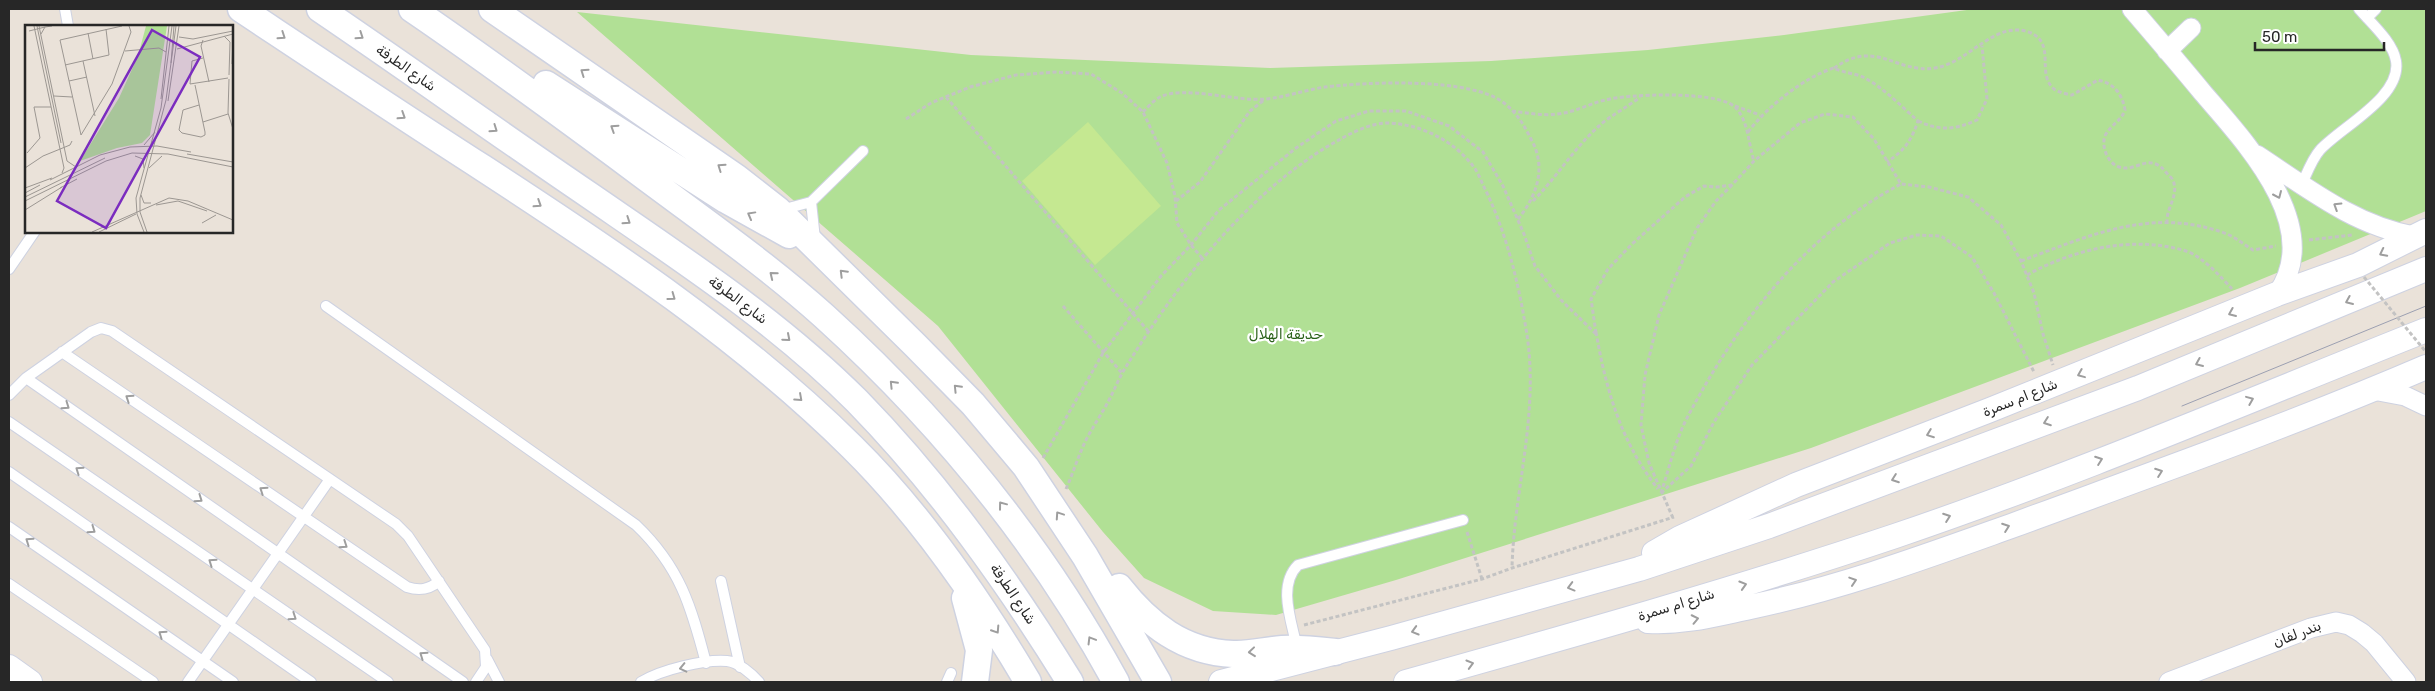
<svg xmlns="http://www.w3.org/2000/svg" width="2435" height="691" font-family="Rubik,'Noto Sans Arabic',sans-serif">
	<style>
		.green { fill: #b1e095 }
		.pitch { fill: #c5e891 }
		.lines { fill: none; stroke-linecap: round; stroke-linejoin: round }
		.service-casing { stroke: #ced2e1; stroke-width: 12 }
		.minor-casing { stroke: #ced2e1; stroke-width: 21 }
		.tertiary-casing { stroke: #ced2e1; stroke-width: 26 }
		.secondary-casing { stroke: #ced2e1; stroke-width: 29 }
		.path { stroke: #c3c3c3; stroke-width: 3; stroke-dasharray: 4 2.5; stroke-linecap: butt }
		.service { stroke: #fff; stroke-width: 10 }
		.minor { stroke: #fff; stroke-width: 19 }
		.tertiary { stroke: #fff; stroke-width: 24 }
		.secondary { stroke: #fff; stroke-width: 26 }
		.tram { stroke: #9ca0b2; stroke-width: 1 }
		.path-bridge { stroke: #c3c3c3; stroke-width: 3; stroke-dasharray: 4 2.5; stroke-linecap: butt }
		.oneway { stroke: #9e9e9e }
		.labels { text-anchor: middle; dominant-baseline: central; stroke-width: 4.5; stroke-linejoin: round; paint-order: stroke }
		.street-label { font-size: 14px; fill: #272727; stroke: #fff }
		.park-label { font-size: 14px; fill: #2b621a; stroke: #fff }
		.inset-road { fill: none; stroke: #9c9792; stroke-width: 1 }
		.view { fill: #7b2cbf; fill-opacity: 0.15; stroke: #7b2cbf; stroke-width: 2.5 }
		.inset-edge { fill: none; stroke: #272727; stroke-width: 2.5 }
	</style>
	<rect width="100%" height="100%" fill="#eae2d9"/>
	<path class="green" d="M 1974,9 L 2426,9 L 2426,211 L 2240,288 L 1811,448 L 1396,580 L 1276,615 L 1213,611 L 1144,578 L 1103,532 L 938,326 L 577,12 L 971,55 L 1270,68 L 1491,61 L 1648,50 L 1784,35 Z"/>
	<path class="pitch" d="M 1088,122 L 1161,206 L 1095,265 L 1022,181 Z"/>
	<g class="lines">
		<defs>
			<path id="service" d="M 65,9 L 68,26
				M 2367,18 L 2376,9
				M 2302,184 C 2307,173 2312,159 2320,150 C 2341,127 2402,97 2396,61 C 2393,42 2371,23 2359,9
				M 811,202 L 815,239
				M 781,210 L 811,202 L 863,151
				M 9,269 L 35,231
				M 326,306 L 636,525 C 680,567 691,606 706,663
				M 62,352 L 407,587 C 419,591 429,590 439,581
				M 26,378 L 463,682
				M 9,395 L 26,378 L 91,332 L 101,328 L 112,331 L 396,524 L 408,536 L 485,650 L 486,667 L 476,682
				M 9,422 L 388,682
				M 9,472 L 311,682
				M 9,527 L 233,682
				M 721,581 L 740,667
				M 9,584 L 153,682
				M 1297,648 C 1292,622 1277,586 1298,565 L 1463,520
				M 487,659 L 499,682
				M 188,682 L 330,479
				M 641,682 C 660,670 705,659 727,661 C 738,662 752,674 759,682
				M 947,682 L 951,673"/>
			<path id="minor" d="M 2132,9 C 2156,37 2180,65 2203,93 C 2245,142 2326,227 2277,294
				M 2167,51 L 2191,28
				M 2257,155 C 2306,187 2355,226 2414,236
				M 2373,390 L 2405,396 L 2426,406
				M 2169,682 L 2311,628 L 2336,622 L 2349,625 L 2362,633 L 2374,643 L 2406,682"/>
			<path id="tertiary" d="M 1654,553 L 1680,538 L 1796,485 L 1990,410 L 2277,294 L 2358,265 L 2426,231
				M 1648,621 C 1684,623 1716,614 1750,607 C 1841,588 1927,556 2014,525 C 2152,474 2291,425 2426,367
				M 9,667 L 30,682
				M 1221,682 L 1391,638 L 1639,569 L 1769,526 L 2138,388 L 2426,269
				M 1406,682 C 1570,636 1734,590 1895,536 C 2075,475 2250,400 2426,330"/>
			<path id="secondary" d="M 241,9 C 321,62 402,116 483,168 C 612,252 742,338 852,447 C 920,514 980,601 1028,682
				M 320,9 C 410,70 499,134 589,195 C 682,259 777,321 857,401 C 940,486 1008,582 1070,682
				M 412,9 C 487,60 560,114 633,168 C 697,216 765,263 824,316 C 942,423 1040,543 1116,682
				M 492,9 L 737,178 L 778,210 L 915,345 L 973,404 L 1026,467 L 1085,556 L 1158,682
				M 546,84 L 726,200 L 789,235
				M 1119,587 C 1148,624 1183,652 1233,654 C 1249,655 1266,650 1282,649 C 1300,648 1317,650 1335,652
				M 965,598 L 979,650 L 975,682"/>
		</defs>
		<use href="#service" class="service-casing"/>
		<use href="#minor" class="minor-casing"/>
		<use href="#tertiary" class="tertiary-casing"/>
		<use href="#secondary" class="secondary-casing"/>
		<path class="path" d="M 1834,68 C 1877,38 1895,74 1935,68 C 1969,63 1996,18 2031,33 C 2056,44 2036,74 2054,89 C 2058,92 2066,94 2072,95 L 2098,80 C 2115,84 2122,94 2125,110 C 2121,121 2112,124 2106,134 C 2100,144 2107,163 2119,167 C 2136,173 2148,152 2165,171 C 2167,174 2171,177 2173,180 C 2179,196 2167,206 2167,221
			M 946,97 L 1149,332
			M 1735,106 L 1760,115
			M 1512,111 C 1527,113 1543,116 1558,114 C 1575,112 1589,104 1605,100 C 1627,94 1720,90 1736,108 C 1749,123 1748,143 1754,161
			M 1143,112 C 1148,107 1154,100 1160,97 C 1185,85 1236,102 1266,99 C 1286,97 1305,90 1325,87 C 1367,82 1471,77 1504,103 C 1517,113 1524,125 1531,139 C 1547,167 1537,196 1518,219
			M 906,119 L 931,103 L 970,87 L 1016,75 L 1056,72 L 1091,74 L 1122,93 L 1143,112 L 1167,163 L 1175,196 L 1177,223 L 1191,245 L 1203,259
			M 1918,121 C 1940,131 1955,130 1977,120 L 1987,99 L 1982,46
			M 1748,132 C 1766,108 1804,77 1834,68 C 1843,73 1854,73 1863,77 C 1884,88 1901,106 1918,121 C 1911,141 1905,150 1887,162
			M 1176,201 L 1200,182 L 1250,111 L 1264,100
			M 1533,201 C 1557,177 1574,148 1599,126 C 1611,115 1628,107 1640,97
			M 2309,240 L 2352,235
			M 2021,261 C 2091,235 2153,206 2227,234 C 2236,238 2245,245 2253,250 L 2276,246
			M 2027,275 C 2074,249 2133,235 2186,251 C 2202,256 2222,278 2233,290
			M 1063,306 L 1122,373
			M 1596,332 C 1606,390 1621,442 1658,489
			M 1596,333 L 1591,299 L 1608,269 L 1632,244 L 1685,197 L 1704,186 L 1717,187 L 1732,185 L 1754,161 L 1800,123 L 1825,114 L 1853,117 L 1874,139 L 1901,184 L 1929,187 L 1968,197 L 2001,225 L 2021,261 L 2034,293 L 2043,334 L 2053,365
			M 1043,458 L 1103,353 L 1161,276 L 1191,245 L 1219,210 L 1296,148 L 1336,121 L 1369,111 L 1406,111 L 1449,126 L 1483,152 L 1503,186 L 1524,234 L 1535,266 L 1561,300 L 1596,334
			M 1066,489 C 1073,473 1078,457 1085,442 C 1092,428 1101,415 1108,402 C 1114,391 1118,380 1124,370 C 1176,285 1249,190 1337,141 C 1351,133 1369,124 1385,123 C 1419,123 1453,140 1473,166 C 1478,172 1481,181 1485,189 C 1507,234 1519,285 1527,335 C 1539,416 1514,489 1512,568
			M 1661,493 L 1691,466 L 1714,422 L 1752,365 L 1833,282 L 1890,243 L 1917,235 L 1941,236 L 1972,257 L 1994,293 L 2034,372
			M 1661,493 C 1669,469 1675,441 1687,418 C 1737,323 1804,235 1901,184
			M 1673,518 L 1649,463 L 1641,425 L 1645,375 L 1659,315 L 1697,228 L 1716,201 L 1732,185
			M 1467,532 L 1482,579
			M 1304,625 L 1482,579 L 1512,568 L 1674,517"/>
		<use href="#service" class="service"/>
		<use href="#minor" class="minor"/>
		<use href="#tertiary" class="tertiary"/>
		<use href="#secondary" class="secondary"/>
		<path class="tram" d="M 2182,406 L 2426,306"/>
		<path class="path-bridge" d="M 2364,277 L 2426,352"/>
	</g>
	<defs><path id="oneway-chevron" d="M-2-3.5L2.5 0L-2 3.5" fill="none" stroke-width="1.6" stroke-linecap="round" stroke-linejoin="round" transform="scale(1.25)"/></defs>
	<g class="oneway">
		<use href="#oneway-chevron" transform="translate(282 36) rotate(34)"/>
		<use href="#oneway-chevron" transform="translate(360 36) rotate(34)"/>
		<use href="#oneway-chevron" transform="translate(584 72) rotate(-145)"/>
		<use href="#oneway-chevron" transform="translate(402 116) rotate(33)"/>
		<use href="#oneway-chevron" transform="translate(614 128) rotate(-147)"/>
		<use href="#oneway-chevron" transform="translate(494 129) rotate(35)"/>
		<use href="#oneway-chevron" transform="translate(721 167) rotate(-145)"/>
		<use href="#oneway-chevron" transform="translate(2278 195) rotate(66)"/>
		<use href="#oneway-chevron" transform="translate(538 204) rotate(33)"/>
		<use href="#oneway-chevron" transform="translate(2337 206) rotate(-148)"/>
		<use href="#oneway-chevron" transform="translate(751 215) rotate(-151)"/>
		<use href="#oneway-chevron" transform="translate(627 221) rotate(34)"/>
		<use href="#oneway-chevron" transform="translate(2383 253) rotate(153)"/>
		<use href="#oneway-chevron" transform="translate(843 273) rotate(-135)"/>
		<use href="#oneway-chevron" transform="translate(773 275) rotate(-141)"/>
		<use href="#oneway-chevron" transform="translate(672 297) rotate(36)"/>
		<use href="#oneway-chevron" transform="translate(2349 301) rotate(157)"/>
		<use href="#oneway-chevron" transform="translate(2232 313) rotate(157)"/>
		<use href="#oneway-chevron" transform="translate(787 338) rotate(41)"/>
		<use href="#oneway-chevron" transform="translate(2199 363) rotate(157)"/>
		<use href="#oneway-chevron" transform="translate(2081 374) rotate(158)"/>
		<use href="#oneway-chevron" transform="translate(893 384) rotate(-134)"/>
		<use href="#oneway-chevron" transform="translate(957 388) rotate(-134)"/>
		<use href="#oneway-chevron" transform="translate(129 398) rotate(-146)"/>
		<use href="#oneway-chevron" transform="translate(799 398) rotate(42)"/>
		<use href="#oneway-chevron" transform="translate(2250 400) rotate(-22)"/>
		<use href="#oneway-chevron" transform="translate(66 406) rotate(35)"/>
		<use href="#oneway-chevron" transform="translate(2047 422) rotate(160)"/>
		<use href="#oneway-chevron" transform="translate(1930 434) rotate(159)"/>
		<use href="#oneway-chevron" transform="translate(2099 460) rotate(-20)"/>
		<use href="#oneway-chevron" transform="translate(79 470) rotate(-145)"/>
		<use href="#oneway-chevron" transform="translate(2159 472) rotate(-20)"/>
		<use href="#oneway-chevron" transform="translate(1895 479) rotate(160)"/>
		<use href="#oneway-chevron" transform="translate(263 490) rotate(-146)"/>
		<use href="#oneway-chevron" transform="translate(199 499) rotate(35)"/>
		<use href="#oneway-chevron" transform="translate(1002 505) rotate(-127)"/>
		<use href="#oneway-chevron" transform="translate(1059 515) rotate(-124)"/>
		<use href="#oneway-chevron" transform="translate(1947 517) rotate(-20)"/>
		<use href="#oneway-chevron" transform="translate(2006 527) rotate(-20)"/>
		<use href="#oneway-chevron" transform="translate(92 530) rotate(35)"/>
		<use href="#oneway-chevron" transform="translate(29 541) rotate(-145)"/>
		<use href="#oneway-chevron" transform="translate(344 545) rotate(34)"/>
		<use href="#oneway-chevron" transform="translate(212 562) rotate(-145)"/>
		<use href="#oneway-chevron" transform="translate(1853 581) rotate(-18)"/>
		<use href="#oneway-chevron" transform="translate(1743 585) rotate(-17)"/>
		<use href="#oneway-chevron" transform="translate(1571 587) rotate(165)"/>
		<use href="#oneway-chevron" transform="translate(293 617) rotate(34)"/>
		<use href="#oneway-chevron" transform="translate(1695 619) rotate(-12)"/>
		<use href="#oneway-chevron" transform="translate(996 630) rotate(57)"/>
		<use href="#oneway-chevron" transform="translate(1415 631) rotate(164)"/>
		<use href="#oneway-chevron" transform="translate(162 634) rotate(-145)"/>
		<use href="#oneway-chevron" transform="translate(1091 640) rotate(-121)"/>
		<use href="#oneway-chevron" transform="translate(1252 652) rotate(174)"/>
		<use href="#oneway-chevron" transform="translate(423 655) rotate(-145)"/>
		<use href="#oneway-chevron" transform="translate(1470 664) rotate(-16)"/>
		<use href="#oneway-chevron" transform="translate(683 668) rotate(167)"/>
	</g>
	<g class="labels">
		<g class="street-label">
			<text transform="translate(406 68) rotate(35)">شارع الطرفة</text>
			<text transform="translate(738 300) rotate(37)">شارع الطرفة</text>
			<text transform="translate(2020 398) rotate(-22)">شارع ام سمرة</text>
			<text transform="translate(1013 594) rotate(56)">شارع الطرفة</text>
			<text transform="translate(1676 605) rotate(-17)">شارع ام سمرة</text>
			<text transform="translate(2297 634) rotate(-21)">بندر لفان</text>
		</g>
		<g class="park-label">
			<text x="1286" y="334">حديقة الهلال</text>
		</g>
	</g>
	<g transform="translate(25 25)">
		<rect width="208" height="208" fill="#eae2d9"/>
		<path d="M 121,1 L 142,1 L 125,110 L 117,118 L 92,123 L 55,136 L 94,73 L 113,31 Z" fill="#b1e095"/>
		<path class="inset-road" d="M 9,1 L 39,143 L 37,148M 12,1 L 36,118M 14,1 L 42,136 L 51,142M 97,1 L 35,15 L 56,110 L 87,59 L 106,7 L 104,1M 4,6 L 20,2M 63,8 L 68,34M 16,9 L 20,2 L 27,1M 199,11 L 205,17 L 204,50M 154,12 L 168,14 L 208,6M 178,15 L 176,21 L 184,57M 152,24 L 208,9M 100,26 L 134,23 L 141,27M 178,33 L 167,36 L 165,59 L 203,53M 58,36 L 70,91M 146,38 L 149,1M 207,39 L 208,14M 40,40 L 84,30 L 81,4M 204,54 L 203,88 L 208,104M 44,56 L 62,52M 170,60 L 180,107 L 180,110 L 176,112 L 157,108 L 154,105 L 158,85 L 174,80M 29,71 L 47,72M 136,74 L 144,1M 143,76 L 154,1M 178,97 L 203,89M 119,120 L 130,107M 2,128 L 15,113 L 9,82 L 26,82M 162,129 L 208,137M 110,131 L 118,134 L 119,143M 0,143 L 18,131 L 45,120 L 47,116M 124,143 L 137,131M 25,155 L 75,130 L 105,122 L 132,121 L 166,127M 0,163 L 27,153M 35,163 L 52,154M 0,168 L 15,160M 116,170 L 119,178 L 126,178M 0,172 L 80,133M 0,176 L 81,136 L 107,128 L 143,129 L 208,142M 131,180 L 153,176 L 182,186M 0,185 L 37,162M 177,198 L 191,190M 67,207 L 144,173 L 163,176 L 208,195M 74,207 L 111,189M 119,207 L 112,189 L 111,173 L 136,83 L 147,1M 122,207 L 115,187 L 115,173 L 141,75 L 151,1"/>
		<path class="view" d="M 127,5 L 175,32 L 81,203 L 32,176 Z"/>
		<rect width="208" height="208" class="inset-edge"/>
	</g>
	<rect width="2435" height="691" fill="none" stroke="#272727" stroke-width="20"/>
	<path d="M2255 42v8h129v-8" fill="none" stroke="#272727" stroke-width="2.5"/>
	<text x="2262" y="42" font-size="15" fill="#272727" stroke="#ffffff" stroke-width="4" paint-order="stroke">50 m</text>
</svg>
